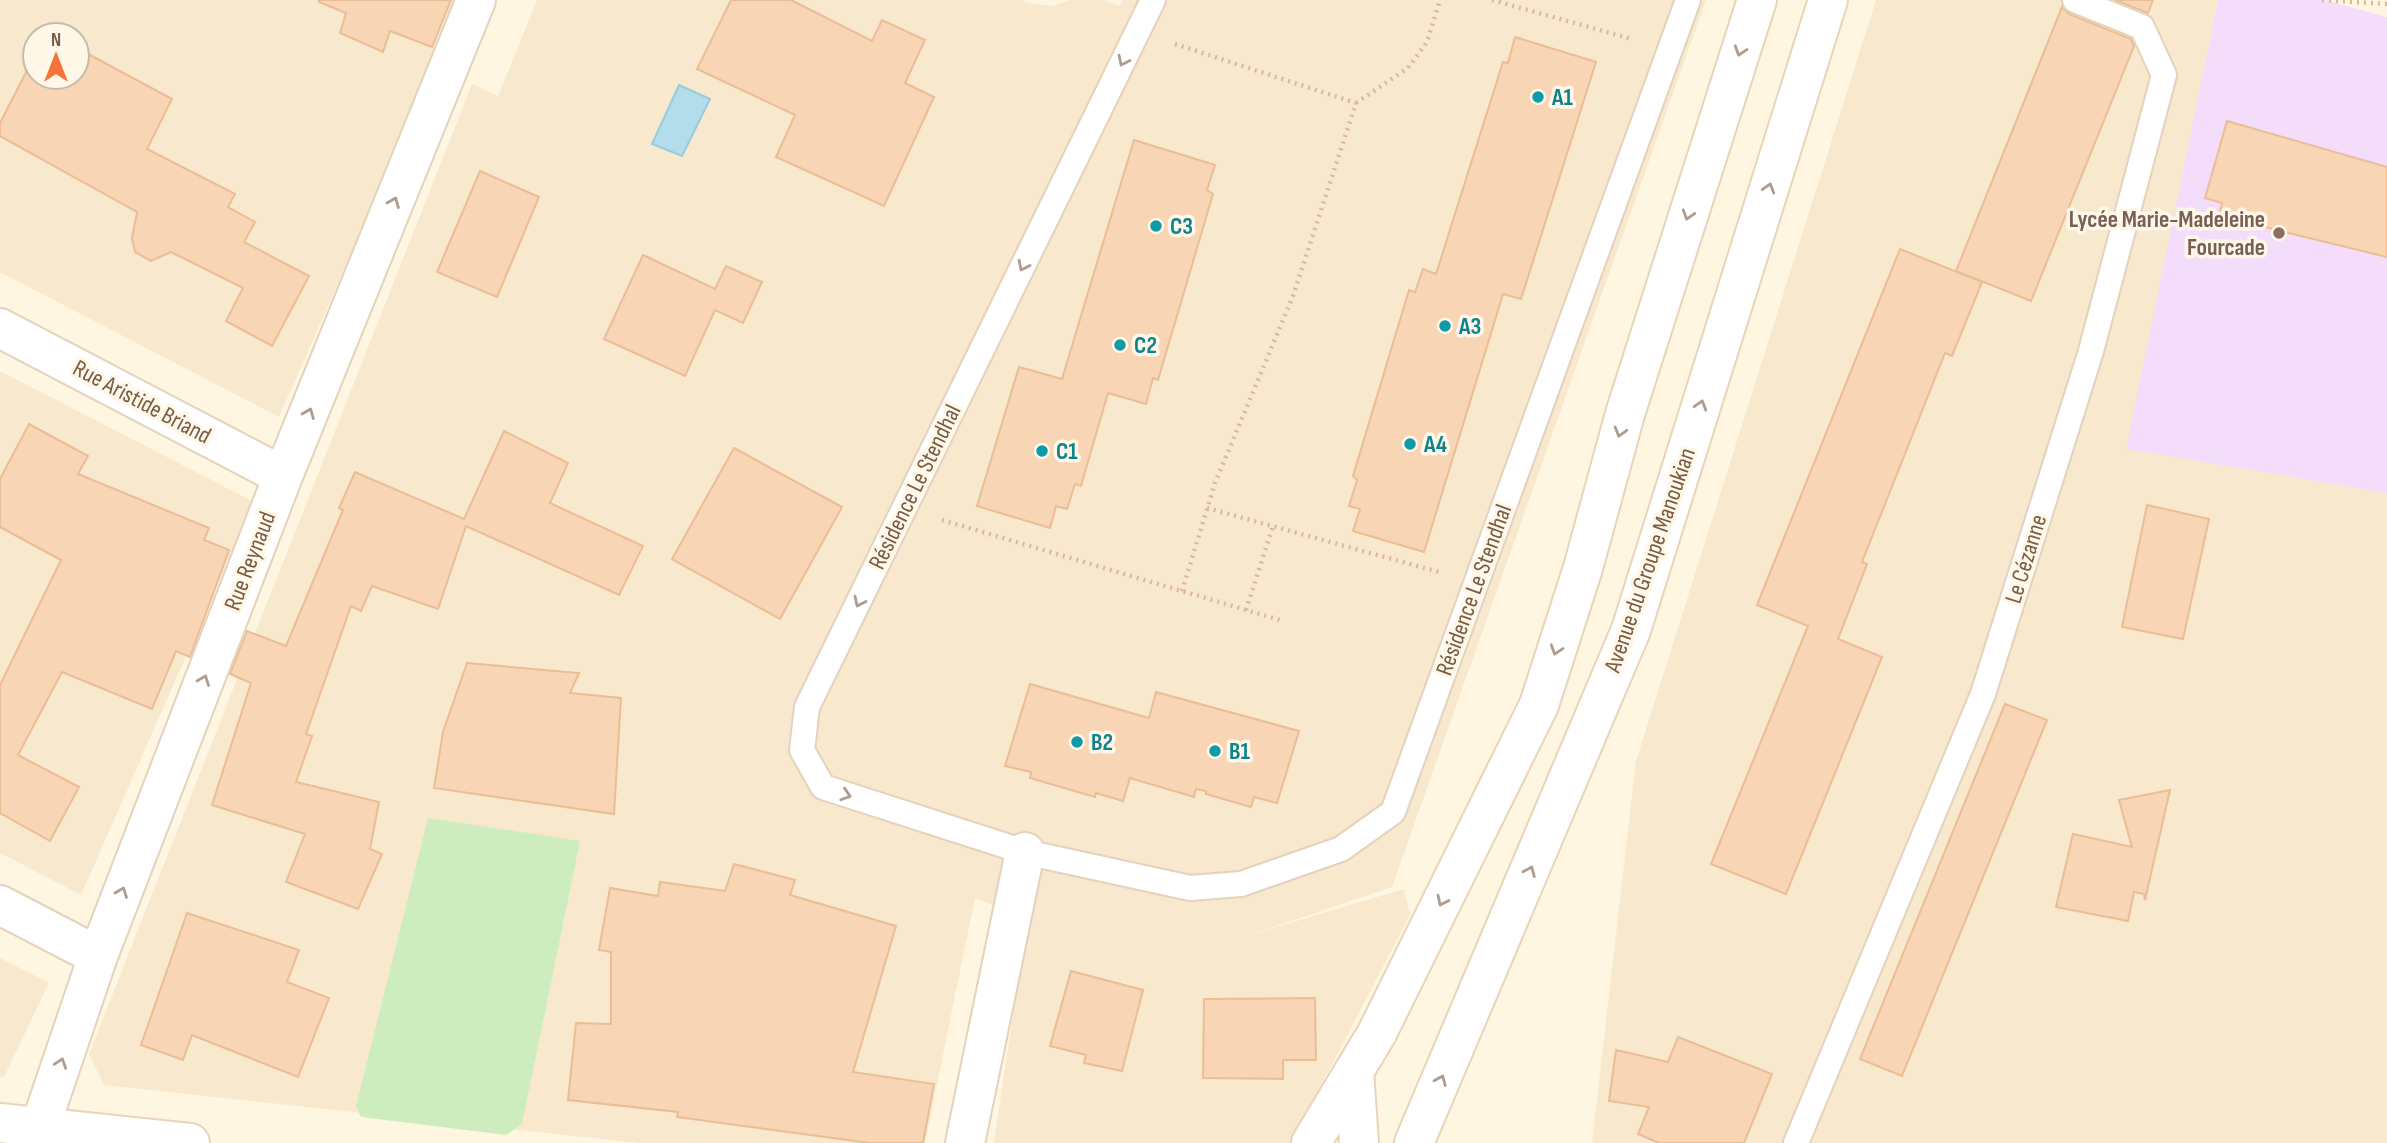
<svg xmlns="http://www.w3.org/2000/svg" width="2387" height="1143" font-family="'Sofia Sans Condensed',sans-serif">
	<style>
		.residential { fill: #f7e8ce; fill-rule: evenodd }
		.education { fill: #f3ddfb }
		.green { fill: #cdedbe }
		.water { fill: #b3ddea; stroke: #98ccdd; stroke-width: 2 }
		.building { fill: #f7d5b5; stroke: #ebbd94; stroke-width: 2 }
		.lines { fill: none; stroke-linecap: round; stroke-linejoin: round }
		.lane-casing { stroke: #e4d2bc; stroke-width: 28 }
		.street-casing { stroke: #e4d2bc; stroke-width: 42 }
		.secondary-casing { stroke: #e9d4b9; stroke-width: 42 }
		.path { stroke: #dcb898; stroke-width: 4.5; stroke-dasharray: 2 5; stroke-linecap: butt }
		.lane { stroke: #fff; stroke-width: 24 }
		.street { stroke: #fff; stroke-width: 38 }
		.secondary { stroke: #fff; stroke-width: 38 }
		.oneway { stroke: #ae9d8f }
		.culture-dot { fill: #0f9aa8; stroke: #fff8e9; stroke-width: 2.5 }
		.education-dot { fill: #8d6e63; stroke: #fff8e9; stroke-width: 2.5 }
		.labels { text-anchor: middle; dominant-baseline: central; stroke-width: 7; stroke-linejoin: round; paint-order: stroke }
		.culture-label { font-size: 24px; font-weight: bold; fill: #0d838f; stroke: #fff8e9; text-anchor: start }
		.education-label { font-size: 24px; font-weight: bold; fill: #785e54; stroke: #fff8e9; text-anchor: end }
		.street-label { font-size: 24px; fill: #785c45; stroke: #fff8e9 }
	</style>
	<rect width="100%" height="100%" fill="#fff6e1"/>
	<path class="residential" d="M 0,0 L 463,0 L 279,417 L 0,272 ZM 35,35 L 77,35 L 77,77 L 35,77 Z
		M 537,0 L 1021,0 L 1027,3 L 1053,6 L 1070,0 L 1103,0 L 1119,6 L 1122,0 L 1706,0 L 1392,887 L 1247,936 L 1404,889 L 1410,915 L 1291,1143 L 994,1143 L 1027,919 L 975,898 L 925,1143 L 639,1143 L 104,1085 L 89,1054 L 472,84 L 498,96 Z
		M 1876,0 L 2218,0 L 2127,448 L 2387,493 L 2387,1143 L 1592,1143 L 1636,761 Z
		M 0,371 L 254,502 L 81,895 L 0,853 Z
		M 0,958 L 49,983 L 4,1077 L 0,1077 Z"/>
	<path class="education" d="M 2218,0 L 2325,0 L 2387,17 L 2387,493 L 2126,449 Z"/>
	<path class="green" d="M 428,818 L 580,841 L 522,1124 L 506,1135 L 361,1117 L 356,1106 Z"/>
	<path class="water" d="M 679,85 L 710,99 L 682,156 L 652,144 Z"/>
	<path class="building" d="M 319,0 L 451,0 L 432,47 L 390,31 L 383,52 L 340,33 L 346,13 L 319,2 Z
		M 731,0 L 791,0 L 872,41 L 882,20 L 925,40 L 905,83 L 934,97 L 884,206 L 776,157 L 795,115 L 697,69 Z
		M 2115,0 L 2153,0 L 2148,13 Z
		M 2062,7 L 2069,14 L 2131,39 L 2134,46 L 2031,301 L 1956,271 Z
		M 1515,37 L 1596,62 L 1521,299 L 1503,294 L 1424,552 L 1353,531 L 1360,509 L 1349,506 L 1357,480 L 1353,476 L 1409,290 L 1415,292 L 1423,269 L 1436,274 L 1503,62 L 1508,63 Z
		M 77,48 L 172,99 L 147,149 L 235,194 L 228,207 L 255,222 L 244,242 L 309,276 L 272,346 L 226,321 L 243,288 L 171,252 L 151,261 L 135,252 L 132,238 L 137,212 L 0,136 L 0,123 L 35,55 L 35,77 L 77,77 Z
		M 2227,121 L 2387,167 L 2387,257 L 2219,216 L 2222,203 L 2205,198 Z
		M 1134,140 L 1215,165 L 1207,190 L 1213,194 L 1158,380 L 1153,378 L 1146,404 L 1108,393 L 1081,486 L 1075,484 L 1067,509 L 1056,506 L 1050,528 L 977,506 L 1019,367 L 1062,379 Z
		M 480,171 L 539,197 L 497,297 L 437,272 Z
		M 1900,249 L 1982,282 L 1952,356 L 1945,353 L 1862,562 L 1867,564 L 1838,639 L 1882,657 L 1786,894 L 1711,864 L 1808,626 L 1757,605 Z
		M 643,255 L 715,289 L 726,266 L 762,282 L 743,323 L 715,310 L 685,376 L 604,339 Z
		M 29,424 L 88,456 L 78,474 L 209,528 L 204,540 L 229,550 L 190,657 L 176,651 L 152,709 L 62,672 L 18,755 L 79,787 L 50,841 L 0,813 L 0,685 L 61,560 L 0,527 L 0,479 Z
		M 504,431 L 568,463 L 550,503 L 643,546 L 619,595 L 466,526 L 438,609 L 372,586 L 361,611 L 351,606 L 306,734 L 312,736 L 296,782 L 379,802 L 370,849 L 382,854 L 358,909 L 286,882 L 305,834 L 212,805 L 251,683 L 230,674 L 247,631 L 286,646 L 343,510 L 339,508 L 355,472 L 464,519 Z
		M 734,448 L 842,507 L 780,619 L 672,559 Z
		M 2147,505 L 2209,519 L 2183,639 L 2122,627 Z
		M 467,663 L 579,673 L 570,693 L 621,698 L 614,814 L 434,788 L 443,732 Z
		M 1030,684 L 1149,718 L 1156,692 L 1299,731 L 1277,803 L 1254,797 L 1251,807 L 1206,794 L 1206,791 L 1196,789 L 1194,797 L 1130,778 L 1123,801 L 1096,793 L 1095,797 L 1030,778 L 1031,772 L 1005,766 Z
		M 2005,704 L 2047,720 L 1902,1076 L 1860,1059 Z
		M 2170,790 L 2145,900 L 2144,894 L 2134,892 L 2128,921 L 2056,907 L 2073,834 L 2132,847 L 2119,800 Z
		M 734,864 L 795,880 L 790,895 L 896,926 L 853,1072 L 934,1084 L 923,1143 L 870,1143 L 677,1117 L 678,1112 L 568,1100 L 576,1023 L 611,1024 L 611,952 L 599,950 L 610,888 L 658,896 L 660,882 L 725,891 Z
		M 187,913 L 299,950 L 287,982 L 329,998 L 298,1077 L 192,1035 L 183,1060 L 141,1045 Z
		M 1071,971 L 1143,990 L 1122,1071 L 1084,1063 L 1086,1055 L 1050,1046 Z
		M 1315,998 L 1316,1060 L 1283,1060 L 1283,1079 L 1203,1078 L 1204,999 Z
		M 1678,1037 L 1772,1074 L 1744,1143 L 1659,1143 L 1638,1134 L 1649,1107 L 1609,1101 L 1616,1050 L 1668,1062 Z"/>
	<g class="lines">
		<defs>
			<path id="lane" d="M 1153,0 L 807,707 L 802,750 L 823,787 L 1025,852 L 1190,888 L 1241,884 L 1341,849 L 1393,812 L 1688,0
				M 1796,1143 L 1983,694 L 2091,351 L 2164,75 L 2142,27 L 2075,0"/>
			<path id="street" d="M 0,328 L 283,476
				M 0,905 L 98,956
				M 40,1127 L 98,956 L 283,476 L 476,0
				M 965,1143 L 1025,852"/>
			<path id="secondary" d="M 1354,1071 L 1359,1143
				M 0,1123 L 190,1143
				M 1311,1143 L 1377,1033 L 1539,705 L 1583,568 L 1625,414 L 1757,0
				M 1414,1143 L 1631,630 L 1828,0"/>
		</defs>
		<use href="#lane" class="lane-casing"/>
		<use href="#street" class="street-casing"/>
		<use href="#secondary" class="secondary-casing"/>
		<path class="path" d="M 1492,0 L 1632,39
			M 2322,0 L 2387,4
			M 1175,44 L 1356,103 L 1293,296 L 1215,483 L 1182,591
			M 1356,103 L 1408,68 L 1427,42 L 1440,0
			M 1207,508 L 1439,572
			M 942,520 L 1280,620
			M 1246,610 L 1273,526"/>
		<use href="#lane" class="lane"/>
		<use href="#street" class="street"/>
		<use href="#secondary" class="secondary"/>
	</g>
	<defs><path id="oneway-chevron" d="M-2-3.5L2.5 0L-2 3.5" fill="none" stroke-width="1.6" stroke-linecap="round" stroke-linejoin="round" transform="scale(1.75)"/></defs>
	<g class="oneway">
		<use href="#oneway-chevron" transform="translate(1740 51) rotate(108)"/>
		<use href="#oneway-chevron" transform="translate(1123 61) rotate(116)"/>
		<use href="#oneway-chevron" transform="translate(1769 188) rotate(-73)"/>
		<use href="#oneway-chevron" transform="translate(394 202) rotate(-68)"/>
		<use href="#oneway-chevron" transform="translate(1688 215) rotate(107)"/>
		<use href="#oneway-chevron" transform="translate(1023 266) rotate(116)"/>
		<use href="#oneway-chevron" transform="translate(1701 405) rotate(-73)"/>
		<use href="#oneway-chevron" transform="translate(309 413) rotate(-68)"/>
		<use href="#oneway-chevron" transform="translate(1620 432) rotate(106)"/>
		<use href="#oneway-chevron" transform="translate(859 602) rotate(116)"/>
		<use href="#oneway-chevron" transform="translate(1556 650) rotate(108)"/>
		<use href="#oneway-chevron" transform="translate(204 680) rotate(-69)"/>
		<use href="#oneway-chevron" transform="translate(846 795) rotate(18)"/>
		<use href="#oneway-chevron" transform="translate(1530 871) rotate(-67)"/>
		<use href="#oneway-chevron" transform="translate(122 892) rotate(-69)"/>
		<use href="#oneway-chevron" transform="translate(1442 901) rotate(116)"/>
		<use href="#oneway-chevron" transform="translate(61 1063) rotate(-71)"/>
		<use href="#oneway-chevron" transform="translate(1441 1080) rotate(-67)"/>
	</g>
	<g class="culture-dot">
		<circle cx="1538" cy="97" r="7"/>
		<circle cx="1156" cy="226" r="7"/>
		<circle cx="1445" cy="326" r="7"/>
		<circle cx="1120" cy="345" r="7"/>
		<circle cx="1410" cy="444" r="7"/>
		<circle cx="1042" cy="451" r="7"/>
		<circle cx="1077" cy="742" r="7"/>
		<circle cx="1215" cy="751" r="7"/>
	</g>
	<circle class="education-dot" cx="2279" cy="233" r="7"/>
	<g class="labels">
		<g class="culture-label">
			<text x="1552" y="97">A1</text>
			<text x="1170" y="226">C3</text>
			<text x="1459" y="326">A3</text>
			<text x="1134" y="345">C2</text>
			<text x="1424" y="444">A4</text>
			<text x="1056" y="451">C1</text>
			<text x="1091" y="742">B2</text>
			<text x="1229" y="751">B1</text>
		</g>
		<g class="education-label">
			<text x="2265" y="219">Lycée Marie-Madeleine<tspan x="2265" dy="28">Fourcade</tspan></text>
		</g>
		<g class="street-label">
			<text transform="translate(142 402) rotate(28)">Rue Aristide Briand</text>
			<text transform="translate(915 487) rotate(-64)">Résidence Le Stendhal</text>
			<text transform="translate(2026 559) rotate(-73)">Le Cézanne</text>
			<text transform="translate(1650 560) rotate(-71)">Avenue du Groupe Manoukian</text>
			<text transform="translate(250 561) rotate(-69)">Rue Reynaud</text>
			<text transform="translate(1474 590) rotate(-70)">Résidence Le Stendhal</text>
		</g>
	</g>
	<g transform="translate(56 56)"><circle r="33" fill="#fff8e9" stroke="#c9baa7" stroke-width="2"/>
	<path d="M0-5L12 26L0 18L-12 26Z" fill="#f67339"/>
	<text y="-10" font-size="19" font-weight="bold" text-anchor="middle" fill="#785c45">N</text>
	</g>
</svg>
